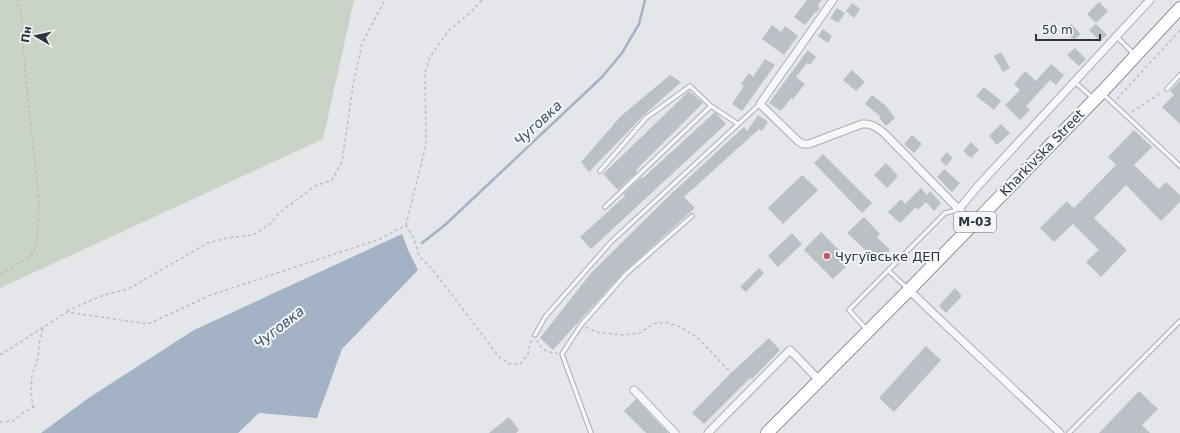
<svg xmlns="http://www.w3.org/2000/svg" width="1180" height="433" font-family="'DejaVu Sans',sans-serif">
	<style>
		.green { fill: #c9d3c6 }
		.water { fill: #a3b3c5 }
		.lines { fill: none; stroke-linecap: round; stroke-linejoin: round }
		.stream { stroke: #a3b3c5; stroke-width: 2.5 }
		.building { fill: #bbbfc6 }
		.service-casing { stroke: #a9adb4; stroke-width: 5.5 }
		.minor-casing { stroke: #a9adb4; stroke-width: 9 }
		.trunk-casing { stroke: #8d939f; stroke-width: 14 }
		.path { stroke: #babcc2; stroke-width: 1.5; stroke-dasharray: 3 3; stroke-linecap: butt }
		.service { stroke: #f6f7f9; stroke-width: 3.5 }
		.minor { stroke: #f6f7f9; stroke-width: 7 }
		.trunk { stroke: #fff; stroke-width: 12 }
		.poi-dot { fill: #bf5865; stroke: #f3f5f7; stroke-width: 1.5 }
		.labels { text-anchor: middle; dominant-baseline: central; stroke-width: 4; stroke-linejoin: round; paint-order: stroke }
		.shield { fill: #f3f5f7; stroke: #686e77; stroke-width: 1 }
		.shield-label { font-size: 12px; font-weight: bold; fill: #2d3440 }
		.street-label { font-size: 13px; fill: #2d3440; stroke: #f3f5f7 }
		.poi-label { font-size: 13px; fill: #2d3440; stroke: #f3f5f7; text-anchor: start }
		.water-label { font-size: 14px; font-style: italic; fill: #3c5270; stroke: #f3f5f7 }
	</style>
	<rect width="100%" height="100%" fill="#e4e6ea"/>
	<path class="green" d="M 0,0 L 354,0 L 323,139 L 0,288 Z"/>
	<path class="water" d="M 402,234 L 408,250 L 418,270 L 342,349 L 317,418 L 259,413 L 238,433 L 41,433 L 90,397 L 194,330 Z"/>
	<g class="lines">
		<path class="stream" d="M 422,243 L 445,225 L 602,77 L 622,53 L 639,24 L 645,0"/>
	</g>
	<path class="building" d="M 807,0 L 822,0 L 818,5 L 820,8 L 816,13 L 815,12 L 805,25 L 794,17 Z
		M 1099,2 L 1108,11 L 1096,23 L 1087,14 Z
		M 852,3 L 860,9 L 854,18 L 846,11 Z
		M 837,8 L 845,13 L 838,23 L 830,18 Z
		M 1071,24 L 1081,34 L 1074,40 L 1065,30 Z
		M 1096,24 L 1107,35 L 1100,41 L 1089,30 Z
		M 772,25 L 781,32 L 785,26 L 798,36 L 784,55 L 762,39 Z
		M 823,29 L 832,36 L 828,43 L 818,36 Z
		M 1075,48 L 1086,59 L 1079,66 L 1067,55 Z
		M 808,50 L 816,57 L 810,65 L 807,63 L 796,77 L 805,84 L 793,99 L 791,98 L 781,111 L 769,103 Z
		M 1001,52 L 1010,68 L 1003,72 L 994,56 Z
		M 765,59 L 775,65 L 742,111 L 732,104 L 744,86 L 741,84 L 749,73 L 753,77 Z
		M 1051,64 L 1064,75 L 1056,85 L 1050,80 L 1026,106 L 1030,110 L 1020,120 L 1005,105 L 1020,90 L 1014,84 L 1025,71 L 1036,81 Z
		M 852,70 L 865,82 L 856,91 L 843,80 Z
		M 670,75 L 681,82 L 643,116 L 589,172 L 581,162 L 621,116 Z
		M 1180,81 L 1180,124 L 1162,107 L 1174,95 L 1170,91 Z
		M 984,87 L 1001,101 L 994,110 L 976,96 Z
		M 689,91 L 703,103 L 636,170 L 637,172 L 618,190 L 603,174 Z
		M 872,95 L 885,105 L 895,118 L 886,126 L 879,118 L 881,117 L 865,104 Z
		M 715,112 L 726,124 L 591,249 L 580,237 L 625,196 L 623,194 L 642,177 L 643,178 Z
		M 758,115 L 768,122 L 762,131 L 759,129 L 684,197 L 695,208 L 624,272 L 553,350 L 540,338 L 591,273 L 672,193 L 744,127 L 747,131 Z
		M 1001,124 L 1010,133 L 997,145 L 989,136 Z
		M 1134,130 L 1152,147 L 1134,165 L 1159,189 L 1166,182 L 1180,195 L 1180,202 L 1161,221 L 1126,185 L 1094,218 L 1127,250 L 1101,277 L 1086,262 L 1099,250 L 1073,224 L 1054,242 L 1040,228 L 1067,201 L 1074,208 L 1116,165 L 1108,157 Z
		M 912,135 L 922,144 L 914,153 L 904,144 Z
		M 971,142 L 979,150 L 971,158 L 963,151 Z
		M 947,152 L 953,158 L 946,166 L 940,160 Z
		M 823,154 L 872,203 L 862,213 L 814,163 Z
		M 886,163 L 898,176 L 887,188 L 874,175 Z
		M 944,169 L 960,183 L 952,192 L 937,177 Z
		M 802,175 L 818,190 L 783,224 L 768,208 Z
		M 921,188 L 927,195 L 930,191 L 941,203 L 934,211 L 926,202 L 918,210 L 916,207 L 900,223 L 888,212 L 901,199 L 905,204 Z
		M 864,217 L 880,234 L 877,237 L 890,250 L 878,262 L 847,233 Z
		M 821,232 L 851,262 L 833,279 L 804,250 Z
		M 792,233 L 802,244 L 778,267 L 768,256 Z
		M 759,268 L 764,273 L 746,292 L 740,287 Z
		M 955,288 L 962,296 L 946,313 L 939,306 Z
		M 769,338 L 780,350 L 752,379 L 750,378 L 704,424 L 692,413 L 731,373 Z
		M 926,346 L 941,360 L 894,412 L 879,398 Z
		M 1139,391 L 1158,409 L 1142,425 L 1150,433 L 1099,433 Z
		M 636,399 L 668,433 L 646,433 L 624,411 Z
		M 509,417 L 519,430 L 516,433 L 489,433 Z"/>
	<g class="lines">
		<defs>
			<path id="service" d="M 1117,37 L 1135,55
				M 1075,82 L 1094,99
				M 1167,89 L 1180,75
				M 1103,94 L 1180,166
				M 600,171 L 646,118 L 690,86 L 711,106
				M 605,207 L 711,106 L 738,124
				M 889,271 L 907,288
				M 867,330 L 849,310 L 945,213 L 958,210
				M 535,335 L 545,317 L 611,242 L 760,104
				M 591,433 L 562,354 L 581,325 L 626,274 L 692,216
				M 1069,433 L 1180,321"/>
			<path id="minor" d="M 833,0 L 760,104 L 798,141 L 803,144 L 809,144 L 862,124 C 872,123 877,128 884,133 L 973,224
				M 959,209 L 978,186 L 1150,0
				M 909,290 L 935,315 L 1060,433
				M 634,390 L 675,433
				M 708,433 L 790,350 L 819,380"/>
			<path id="trunk" d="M 767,433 L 909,290 L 1102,92 L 1180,8"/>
		</defs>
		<use href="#service" class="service-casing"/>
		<use href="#minor" class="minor-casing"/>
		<use href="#trunk" class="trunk-casing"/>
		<path class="path" d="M 1117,99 L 1180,30
			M 1132,112 L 1162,92
			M 406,225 L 414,239 L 419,256 L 431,268 L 449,291 L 499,357 L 510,364 L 520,364 L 528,354 L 530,343 L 532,340
			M 0,274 L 31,256 L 37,244 L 39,200 L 25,72 L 21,10 L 17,0
			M 67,311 L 101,296 L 128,289 L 208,243 L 227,238 L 253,235 L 270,224 L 279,213 L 315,186 L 332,180 L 342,162 L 353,86 L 362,43 L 385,0
			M 586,327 L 596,332 L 622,335 L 640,333 L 653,324 L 665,322 L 681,327 L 699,339 L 726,368 L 738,376 L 745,384
			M 537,340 C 542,351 547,352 557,353
			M 0,355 L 67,312 L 148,324 L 211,295 L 380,239 L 406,225 L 426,145 L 425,73 L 430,57 L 449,30 L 471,12 L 482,0
			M 33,408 L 31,391 L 32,375 L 38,358 L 39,344 L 43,328
			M 0,422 L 13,421 L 21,414 L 36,406"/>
		<use href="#service" class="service"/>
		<use href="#minor" class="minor"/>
		<use href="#trunk" class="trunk"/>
	</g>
	<circle class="poi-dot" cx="827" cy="256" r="4"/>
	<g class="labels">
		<rect class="shield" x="954" y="212" width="42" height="20" rx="3"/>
		<g class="shield-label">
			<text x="975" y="222">М-03</text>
		</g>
		<g class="street-label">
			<text transform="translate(1042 153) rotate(-46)">Kharkivska Street</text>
		</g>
		<g class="poi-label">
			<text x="835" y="256">Чугуївське ДЕП</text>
		</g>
		<g class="water-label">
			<text transform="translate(538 123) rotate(-43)">Чуговка</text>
			<text transform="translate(279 327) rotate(-38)">Чуговка</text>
		</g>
	</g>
	<g transform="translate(36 36) rotate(279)" stroke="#f3f5f7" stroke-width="3" paint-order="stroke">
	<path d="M0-3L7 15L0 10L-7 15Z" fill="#2d3440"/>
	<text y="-6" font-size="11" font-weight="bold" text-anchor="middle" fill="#2d3440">Пн</text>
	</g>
	<path d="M1036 34v6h64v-6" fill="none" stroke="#2d3440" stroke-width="2"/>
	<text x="1042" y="34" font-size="12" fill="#2d3440" stroke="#f3f5f7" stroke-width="3" paint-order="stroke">50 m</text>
</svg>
